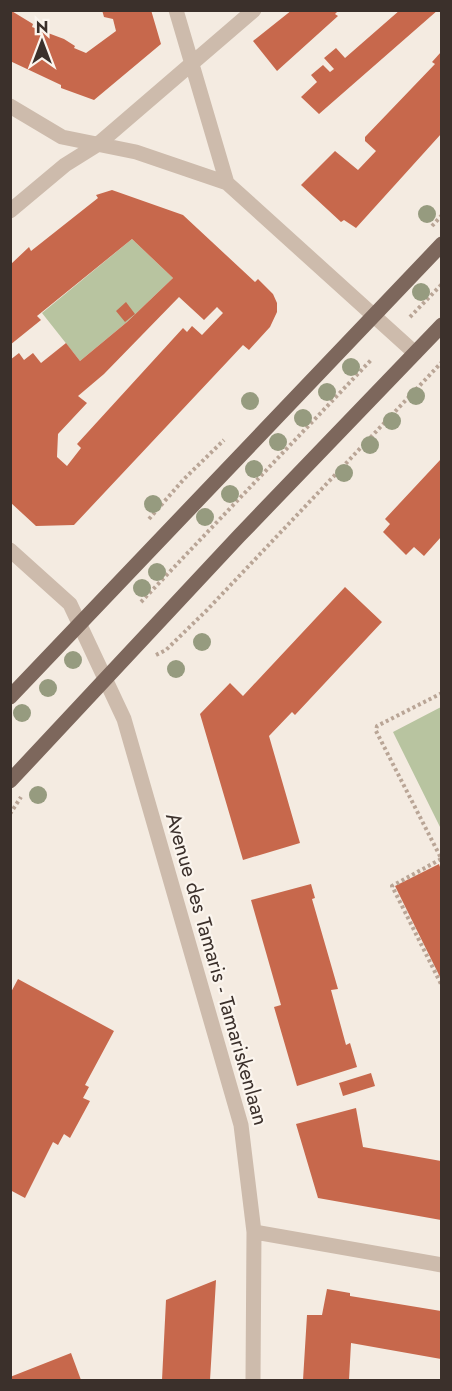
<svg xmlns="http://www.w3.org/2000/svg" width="452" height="1391" font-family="Jost,sans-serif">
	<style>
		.green { fill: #b8c4a0 }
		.building { fill: #c7684c; fill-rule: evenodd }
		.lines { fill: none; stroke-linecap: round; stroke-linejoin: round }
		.path { stroke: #b9a596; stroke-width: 4; stroke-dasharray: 3 3; stroke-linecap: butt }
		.minor { stroke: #cdbbac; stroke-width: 15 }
		.primary { stroke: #7d675c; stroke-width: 15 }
		.tree { fill: #969b7f }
		.labels { text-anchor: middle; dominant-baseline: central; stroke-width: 4.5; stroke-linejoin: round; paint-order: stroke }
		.street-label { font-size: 21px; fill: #3b302b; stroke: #fbf5ee }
	</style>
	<rect width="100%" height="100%" fill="#f4ebe1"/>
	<path class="green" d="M 132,239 L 173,278 L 127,322 L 80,361 L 42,313 Z
		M 441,707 L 441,829 L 393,732 Z"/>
	<path class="building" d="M 10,10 L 33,24 L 32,27 L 64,39 L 75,46 L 74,48 L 86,53 L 116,31 L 113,19 L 104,17 L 102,10 L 151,10 L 161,44 L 94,100 L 61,88 L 61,85 L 10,61 Z
		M 292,10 L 339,10 L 335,14 L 338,16 L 277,71 L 253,41 Z
		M 400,10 L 438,10 L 319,114 L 301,97 L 317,82 L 311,75 L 323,65 L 330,72 L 334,69 L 324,58 L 336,48 L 345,58 Z
		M 441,52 L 441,134 L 356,228 L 344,220 L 341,222 L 301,185 L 335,151 L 358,170 L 376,151 L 365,141 L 365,137 L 435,64 L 432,62 Z
		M 112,190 L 183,215 L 255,282 L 258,279 L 273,294 L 277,303 L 277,312 L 270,327 L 249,350 L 243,345 L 74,525 L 36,526 L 10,502 L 10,360 L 19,353 L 24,360 L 33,353 L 41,363 L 66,343 L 80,361 L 127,322 L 173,278 L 132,239 L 37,316 L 41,320 L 10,345 L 10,265 L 29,247 L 31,251 L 98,198 L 96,195 ZM 179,297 L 204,320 L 217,307 L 223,313 L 202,335 L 192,326 L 187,332 L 183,328 L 77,444 L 81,448 L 67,466 L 57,457 L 58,434 L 87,403 L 78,396 L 104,374 Z
		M 126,302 L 135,314 L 125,322 L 116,311 Z
		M 441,459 L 441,537 L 424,556 L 414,547 L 406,555 L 383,532 L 390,524 L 385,519 Z
		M 345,587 L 382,622 L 295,715 L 292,712 L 269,736 L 300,843 L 243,860 L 200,714 L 230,683 L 243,696 Z
		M 439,864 L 441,870 L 441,979 L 395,886 Z
		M 311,884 L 315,898 L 312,899 L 338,989 L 331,990 L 346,1045 L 350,1043 L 357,1067 L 297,1086 L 274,1007 L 281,1005 L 251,900 Z
		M 18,979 L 114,1031 L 85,1085 L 89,1087 L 83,1098 L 90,1101 L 70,1138 L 64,1134 L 58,1145 L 53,1142 L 25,1198 L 10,1190 L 10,994 Z
		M 371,1073 L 375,1086 L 343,1096 L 339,1083 Z
		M 356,1108 L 363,1147 L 441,1161 L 441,1220 L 318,1198 L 296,1124 Z
		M 216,1280 L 210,1380 L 162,1380 L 166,1300 Z
		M 327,1289 L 350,1293 L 350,1296 L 441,1311 L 441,1359 L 351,1343 L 349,1380 L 303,1380 L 307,1315 L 322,1315 Z
		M 71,1353 L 81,1380 L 10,1380 L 10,1377 Z"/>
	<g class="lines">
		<path class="path" d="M 432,226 L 442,215
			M 410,317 L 442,284
			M 149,519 L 184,479 L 224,440
			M 141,602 L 372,359
			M 10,638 L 10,640
			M 156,655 L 166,650 L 207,610 L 442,362
			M 442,693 L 377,726 L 376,731 L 442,860
			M 10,814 L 21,797
			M 441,859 L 392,886 L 442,986"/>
		<path class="minor" d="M 176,10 L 227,183
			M 10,106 L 62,137 L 136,152 L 227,183 L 415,353
			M 10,211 L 65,165 L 97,145 L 254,10
			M 10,550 L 70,604 L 124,719 L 241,1125 L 254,1232 L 253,1380
			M 254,1232 L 442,1265"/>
		<path class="primary" d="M 10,697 L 442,244
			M 10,781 L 239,536 L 442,325"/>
	</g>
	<g class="tree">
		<circle cx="427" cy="214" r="9"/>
		<circle cx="421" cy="292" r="9"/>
		<circle cx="351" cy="367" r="9"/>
		<circle cx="327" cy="392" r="9"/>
		<circle cx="416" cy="396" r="9"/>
		<circle cx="250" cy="401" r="9"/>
		<circle cx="303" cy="418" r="9"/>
		<circle cx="392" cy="421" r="9"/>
		<circle cx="278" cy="442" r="9"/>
		<circle cx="370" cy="445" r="9"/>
		<circle cx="254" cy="469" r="9"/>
		<circle cx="344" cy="473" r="9"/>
		<circle cx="230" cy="494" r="9"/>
		<circle cx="153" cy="504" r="9"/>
		<circle cx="205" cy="517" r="9"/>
		<circle cx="157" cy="572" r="9"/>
		<circle cx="142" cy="588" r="9"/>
		<circle cx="202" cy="642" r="9"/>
		<circle cx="73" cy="660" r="9"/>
		<circle cx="176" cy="669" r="9"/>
		<circle cx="48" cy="688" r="9"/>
		<circle cx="22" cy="713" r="9"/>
		<circle cx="38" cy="795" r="9"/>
	</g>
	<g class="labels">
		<g class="street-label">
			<text transform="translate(217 969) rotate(74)">Avenue des Tamaris - Tamariskenlaan</text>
		</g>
	</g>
	<rect width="452" height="1391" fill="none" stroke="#3b302b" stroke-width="24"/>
	<g transform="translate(42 42)" stroke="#fbf5ee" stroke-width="4.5" paint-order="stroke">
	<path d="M0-4.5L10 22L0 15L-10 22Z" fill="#3b302b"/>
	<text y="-9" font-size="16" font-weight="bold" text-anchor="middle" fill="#3b302b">N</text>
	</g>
</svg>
